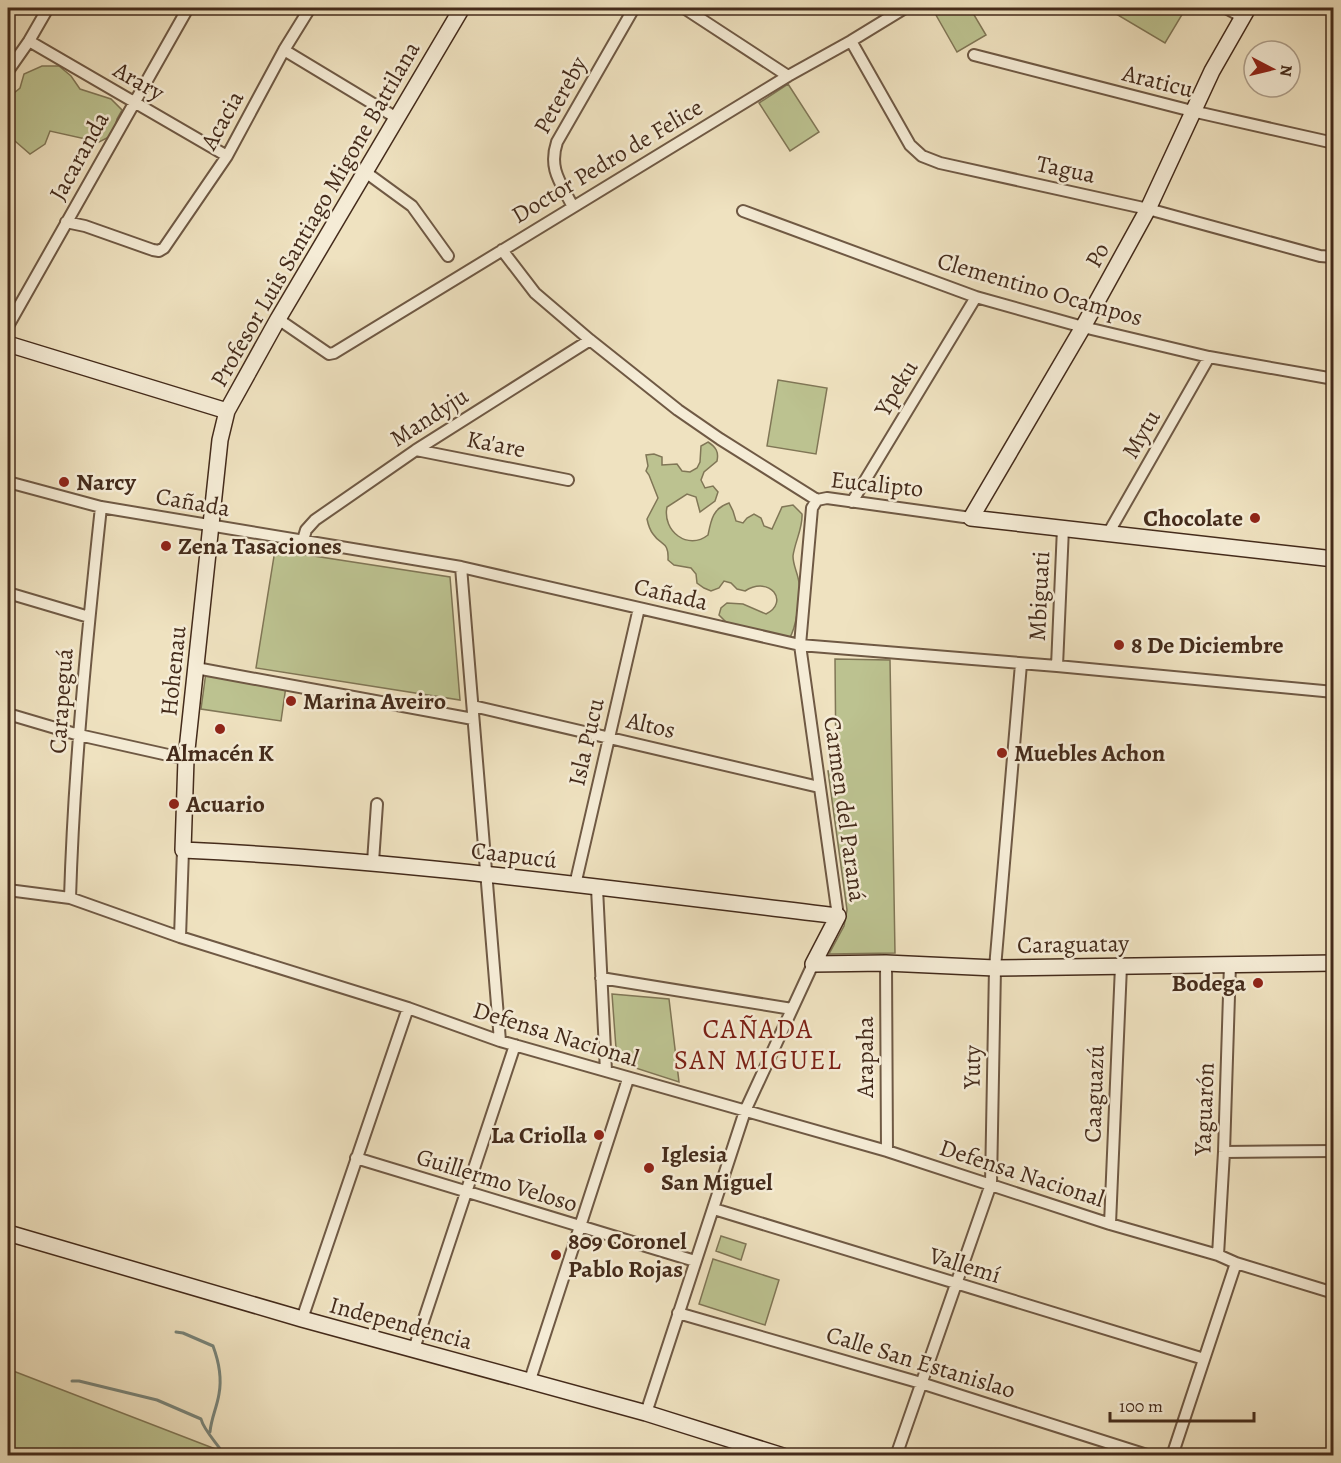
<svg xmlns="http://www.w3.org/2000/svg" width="1341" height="1463" font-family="Alegreya,serif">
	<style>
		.green { fill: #bcc290; stroke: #807656; stroke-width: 1.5 }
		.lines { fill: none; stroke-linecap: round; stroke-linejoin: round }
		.stream { stroke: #788378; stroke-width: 3 }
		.street-casing { stroke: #6f5944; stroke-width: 14 }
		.secondary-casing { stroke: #442b1b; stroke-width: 18 }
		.street { stroke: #f5ecd6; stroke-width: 10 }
		.secondary { stroke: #f5ecd6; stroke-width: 15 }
		.poi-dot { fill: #8f2418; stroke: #f5ecd6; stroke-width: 2 }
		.labels { text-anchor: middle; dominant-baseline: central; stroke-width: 5; stroke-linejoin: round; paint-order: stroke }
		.street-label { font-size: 24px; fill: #442b1b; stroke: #f5ecd6 }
		.poi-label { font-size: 24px; font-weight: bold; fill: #442b1b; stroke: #f5ecd6; text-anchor: start }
		.quarter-label { font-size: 27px; letter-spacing: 1.5px; fill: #7a1f14; stroke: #f5ecd6 }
	</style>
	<rect width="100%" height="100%" fill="#efe2c0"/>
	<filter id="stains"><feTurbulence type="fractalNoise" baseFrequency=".00333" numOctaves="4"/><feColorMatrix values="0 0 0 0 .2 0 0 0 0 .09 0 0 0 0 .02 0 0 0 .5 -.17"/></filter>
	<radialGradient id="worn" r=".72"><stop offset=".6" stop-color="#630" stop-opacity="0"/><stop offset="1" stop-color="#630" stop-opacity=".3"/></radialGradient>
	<path class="green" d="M 932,8 L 970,8 L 986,35 L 957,52 Z
		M 1106,8 L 1186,8 L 1165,43 Z
		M 42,66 L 59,66 L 71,76 L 80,89 L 111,99 L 122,110 L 117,119 L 113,135 L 99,142 L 50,131 L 45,144 L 30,154 L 8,135 L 8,98 L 20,88 L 24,74 Z
		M 788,84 L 819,132 L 790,151 L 759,103 Z
		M 778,380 L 827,388 L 816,454 L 767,446 Z
		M 708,442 C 716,447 719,452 717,461 L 704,472 L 701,480 L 705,488 L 713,486 L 718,492 L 715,501 L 700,512 L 696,497 L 687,494 L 667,507 C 662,531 688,551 708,535 C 711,520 713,508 729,503 L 733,511 L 736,521 L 743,523 L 747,518 L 754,514 L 761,518 L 764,526 L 772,529 L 782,507 L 793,505 L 802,514 C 803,528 795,541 793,556 C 793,566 798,573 799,583 C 801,596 796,629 789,639 L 731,627 L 719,615 L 721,608 L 727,603 L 743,604 L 766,614 C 790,602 770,575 745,591 L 737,589 L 731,583 L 724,581 L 719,588 L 711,591 L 704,588 L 697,583 L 696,574 L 691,568 L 674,565 L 668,560 C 669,541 661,546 653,534 C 650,530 648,524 647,519 L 658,498 L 649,475 L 646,471 L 648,466 L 646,455 L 654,454 L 662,457 L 662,465 L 677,464 L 682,471 L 690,472 L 697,468 L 700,462 L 701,446 Z
		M 275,550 L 450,577 L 460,700 L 256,668 Z
		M 835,659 L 890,660 L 895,953 L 829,954 L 844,926 L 847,910 L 828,771 L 836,771 Z
		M 206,672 L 286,686 L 281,721 L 201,709 Z
		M 612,994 L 669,999 L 679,1082 L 617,1062 Z
		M 721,1236 L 746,1244 L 741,1260 L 716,1251 Z
		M 713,1259 L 779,1280 L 765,1325 L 699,1304 Z
		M 8,1369 L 231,1455 L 8,1455 Z"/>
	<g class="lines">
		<path class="stream" d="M 176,1332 L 183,1333 L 213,1346 C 219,1362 222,1378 219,1394 C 217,1407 211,1419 210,1432
			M 72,1381 L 79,1381 L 157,1400 L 201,1419 C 204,1431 218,1444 225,1456"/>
		<defs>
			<path id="street" d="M 684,8 L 788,76
				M 1226,8 L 1243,17
				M 29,41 L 227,156
				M 851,41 L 910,145 L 922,156 L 940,163 L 1148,209 L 1320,256 L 1334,257
				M 284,50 L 395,117
				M 974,55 L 1192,111 L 1334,143
				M 8,71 L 29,41 L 48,8
				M 364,171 L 412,206 L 448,256
				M 573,207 C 561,183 548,169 557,142 L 634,8
				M 743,211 L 976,297 L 1083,327 L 1209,357 L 1334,379
				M 66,222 L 85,226 L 153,250 L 159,251 L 164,248 L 227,156 L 284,50 L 310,8
				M 502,250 L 535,293 L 590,340 L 678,410 L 720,439 L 817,500 L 827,498 L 971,518
				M 278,319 L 329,354 L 334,353 L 788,76 L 851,41 L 905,8
				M 8,326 L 188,8
				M 416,450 L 568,480
				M 8,482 L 101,507 L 461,567 L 800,645 L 1057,666 L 1334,692
				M 817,500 L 812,508 L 800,645 L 838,916
				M 852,502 L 976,297
				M 1109,532 L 1209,357
				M 303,540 L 306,530 L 315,520 L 416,450 L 590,340
				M 461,567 L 500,1041
				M 8,593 L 89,617
				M 1057,666 L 1063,528
				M 196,668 L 473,719
				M 473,706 L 819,787
				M 8,714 L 79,735 L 186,759
				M 373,862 L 377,804
				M 575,885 L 639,608
				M 597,888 L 606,1071
				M 8,890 L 70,898 L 180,937 L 408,1008 L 500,1041 L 887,1151 L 1110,1224 L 1218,1255 L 1236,1263 L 1334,1293
				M 70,898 C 74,767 87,637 101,507
				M 180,937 L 183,850
				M 886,963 L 887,1151
				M 601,978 L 792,1009
				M 1224,1152 L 1334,1151
				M 356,1158 L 695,1261
				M 714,1209 L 1204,1359
				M 1110,1224 L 1121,966
				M 1218,1255 L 1224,1152 L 1230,964
				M 678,1313 L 921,1383 L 1150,1456
				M 302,1319 L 408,1008
				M 414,1349 L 515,1045
				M 529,1383 L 628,1079
				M 646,1413 L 745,1111 L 813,964
				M 744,1456 L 752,1446
				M 896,1456 L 991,1184 L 995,968 L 1021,664
				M 1172,1456 L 1236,1263"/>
			<path id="secondary" d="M 462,8 L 278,319 L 227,411 L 220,440 L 186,759 L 183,850 C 403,860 620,890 838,916 L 813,964 L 886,963 L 995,968 L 1334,963
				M 1248,8 L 1212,71 L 1148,209 L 1083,327 L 971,518 L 1334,559
				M 8,344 L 227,411
				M 8,1233 L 302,1319 L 646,1413 L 783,1456"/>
		</defs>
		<use href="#street" class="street-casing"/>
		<use href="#secondary" class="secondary-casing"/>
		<use href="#street" class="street"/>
		<use href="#secondary" class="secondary"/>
	</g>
	<g class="poi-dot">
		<circle cx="64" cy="482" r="6"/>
		<circle cx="1255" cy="518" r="6"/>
		<circle cx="166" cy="546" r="6"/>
		<circle cx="1119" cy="645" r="6"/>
		<circle cx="291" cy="701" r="6"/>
		<circle cx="220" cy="729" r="6"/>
		<circle cx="1002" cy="753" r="6"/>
		<circle cx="174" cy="804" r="6"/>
		<circle cx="1258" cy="983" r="6"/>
		<circle cx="599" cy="1135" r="6"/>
		<circle cx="649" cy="1168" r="6"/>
		<circle cx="556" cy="1255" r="6"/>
	</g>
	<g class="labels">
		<g class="street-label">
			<text transform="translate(139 81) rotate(30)">Arary</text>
			<text transform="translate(1158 81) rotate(14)">Araticu</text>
			<text transform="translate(560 95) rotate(-61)">Petereby</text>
			<text transform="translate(222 120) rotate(-61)">Acacia</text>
			<text transform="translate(79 156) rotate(-61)">Jacaranda</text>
			<text transform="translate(607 161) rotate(-31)">Doctor Pedro de Felice</text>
			<text transform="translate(1066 169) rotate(12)">Tagua</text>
			<text transform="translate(315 214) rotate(-60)">Profesor Luis Santiago Migone Battilana</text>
			<text transform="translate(1097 255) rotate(-61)">Po</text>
			<text transform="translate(1040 289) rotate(16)">Clementino Ocampos</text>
			<text transform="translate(896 388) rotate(-59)">Ypeku</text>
			<text transform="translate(429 417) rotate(-33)">Mandyju</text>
			<text transform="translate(1141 434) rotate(-60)">Mytu</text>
			<text transform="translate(496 444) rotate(11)">Ka'are</text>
			<text transform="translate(877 484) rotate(6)">Eucalipto</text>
			<text transform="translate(193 502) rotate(10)">Cañada</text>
			<text transform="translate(671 594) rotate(13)">Cañada</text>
			<text transform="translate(1039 596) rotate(-87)">Mbiguati</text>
			<text transform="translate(173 671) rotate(-84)">Hohenau</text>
			<text transform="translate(61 701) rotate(-86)">Carapeguá</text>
			<text transform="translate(651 725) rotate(13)">Altos</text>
			<text transform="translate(586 742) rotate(-77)">Isla Pucu</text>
			<text transform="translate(845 809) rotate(82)">Carmen del Paraná</text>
			<text transform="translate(514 855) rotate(7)">Caapucú</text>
			<text transform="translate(1073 944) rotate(-1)">Caraguatay</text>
			<text transform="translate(556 1034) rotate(17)">Defensa Nacional</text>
			<text transform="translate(865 1057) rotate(-90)">Arapaha</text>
			<text transform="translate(972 1067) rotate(-89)">Yuty</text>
			<text transform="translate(1094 1094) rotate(-88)">Caaguazú</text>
			<text transform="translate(1204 1109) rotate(-88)">Yaguarón</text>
			<text transform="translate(1022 1173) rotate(18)">Defensa Nacional</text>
			<text transform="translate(497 1180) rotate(17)">Guillermo Veloso</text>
			<text transform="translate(965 1265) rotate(17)">Vallemí</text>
			<text transform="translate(401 1323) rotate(15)">Independencia</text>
			<text transform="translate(921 1362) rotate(17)">Calle San Estanislao</text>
		</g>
		<g class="poi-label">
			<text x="76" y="482">Narcy</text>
			<text x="1243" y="518" text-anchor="end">Chocolate</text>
			<text x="178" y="546">Zena Tasaciones</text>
			<text x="1131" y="645">8 De Diciembre</text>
			<text x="303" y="701">Marina Aveiro</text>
			<text x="220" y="753" text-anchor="middle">Almacén K</text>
			<text x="1014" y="753">Muebles Achon</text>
			<text x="186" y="804">Acuario</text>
			<text x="1246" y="983" text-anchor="end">Bodega</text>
			<text x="587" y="1135" text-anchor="end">La Criolla</text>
			<text x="661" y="1154">Iglesia<tspan x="661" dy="28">San Miguel</tspan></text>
			<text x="568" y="1241">809 Coronel<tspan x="568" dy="28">Pablo Rojas</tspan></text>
		</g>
		<g class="quarter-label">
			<text x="758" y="1029">CAÑADA<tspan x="758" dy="31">SAN MIGUEL</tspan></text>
		</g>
	</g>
	<rect width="1341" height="1463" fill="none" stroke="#efe2c0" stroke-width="30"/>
	<rect x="9" y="9" width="1323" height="1445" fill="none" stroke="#442b1b" stroke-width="3"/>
	<rect x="15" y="15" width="1311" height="1433" fill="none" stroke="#442b1b" stroke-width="1.5"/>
	<g transform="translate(1272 69) rotate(97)"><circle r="28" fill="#f5ecd6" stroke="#ae9f8b" stroke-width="1.5"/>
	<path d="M0-4.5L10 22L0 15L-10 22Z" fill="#8f2418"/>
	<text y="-9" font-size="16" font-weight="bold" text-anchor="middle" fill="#442b1b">N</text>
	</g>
	<path d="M1110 1412v9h144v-9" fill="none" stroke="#442b1b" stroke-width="3"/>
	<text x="1119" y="1412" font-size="18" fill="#442b1b" stroke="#f5ecd6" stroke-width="4.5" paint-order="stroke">100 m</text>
	<rect width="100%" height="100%" filter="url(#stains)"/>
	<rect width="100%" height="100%" fill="url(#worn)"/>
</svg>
